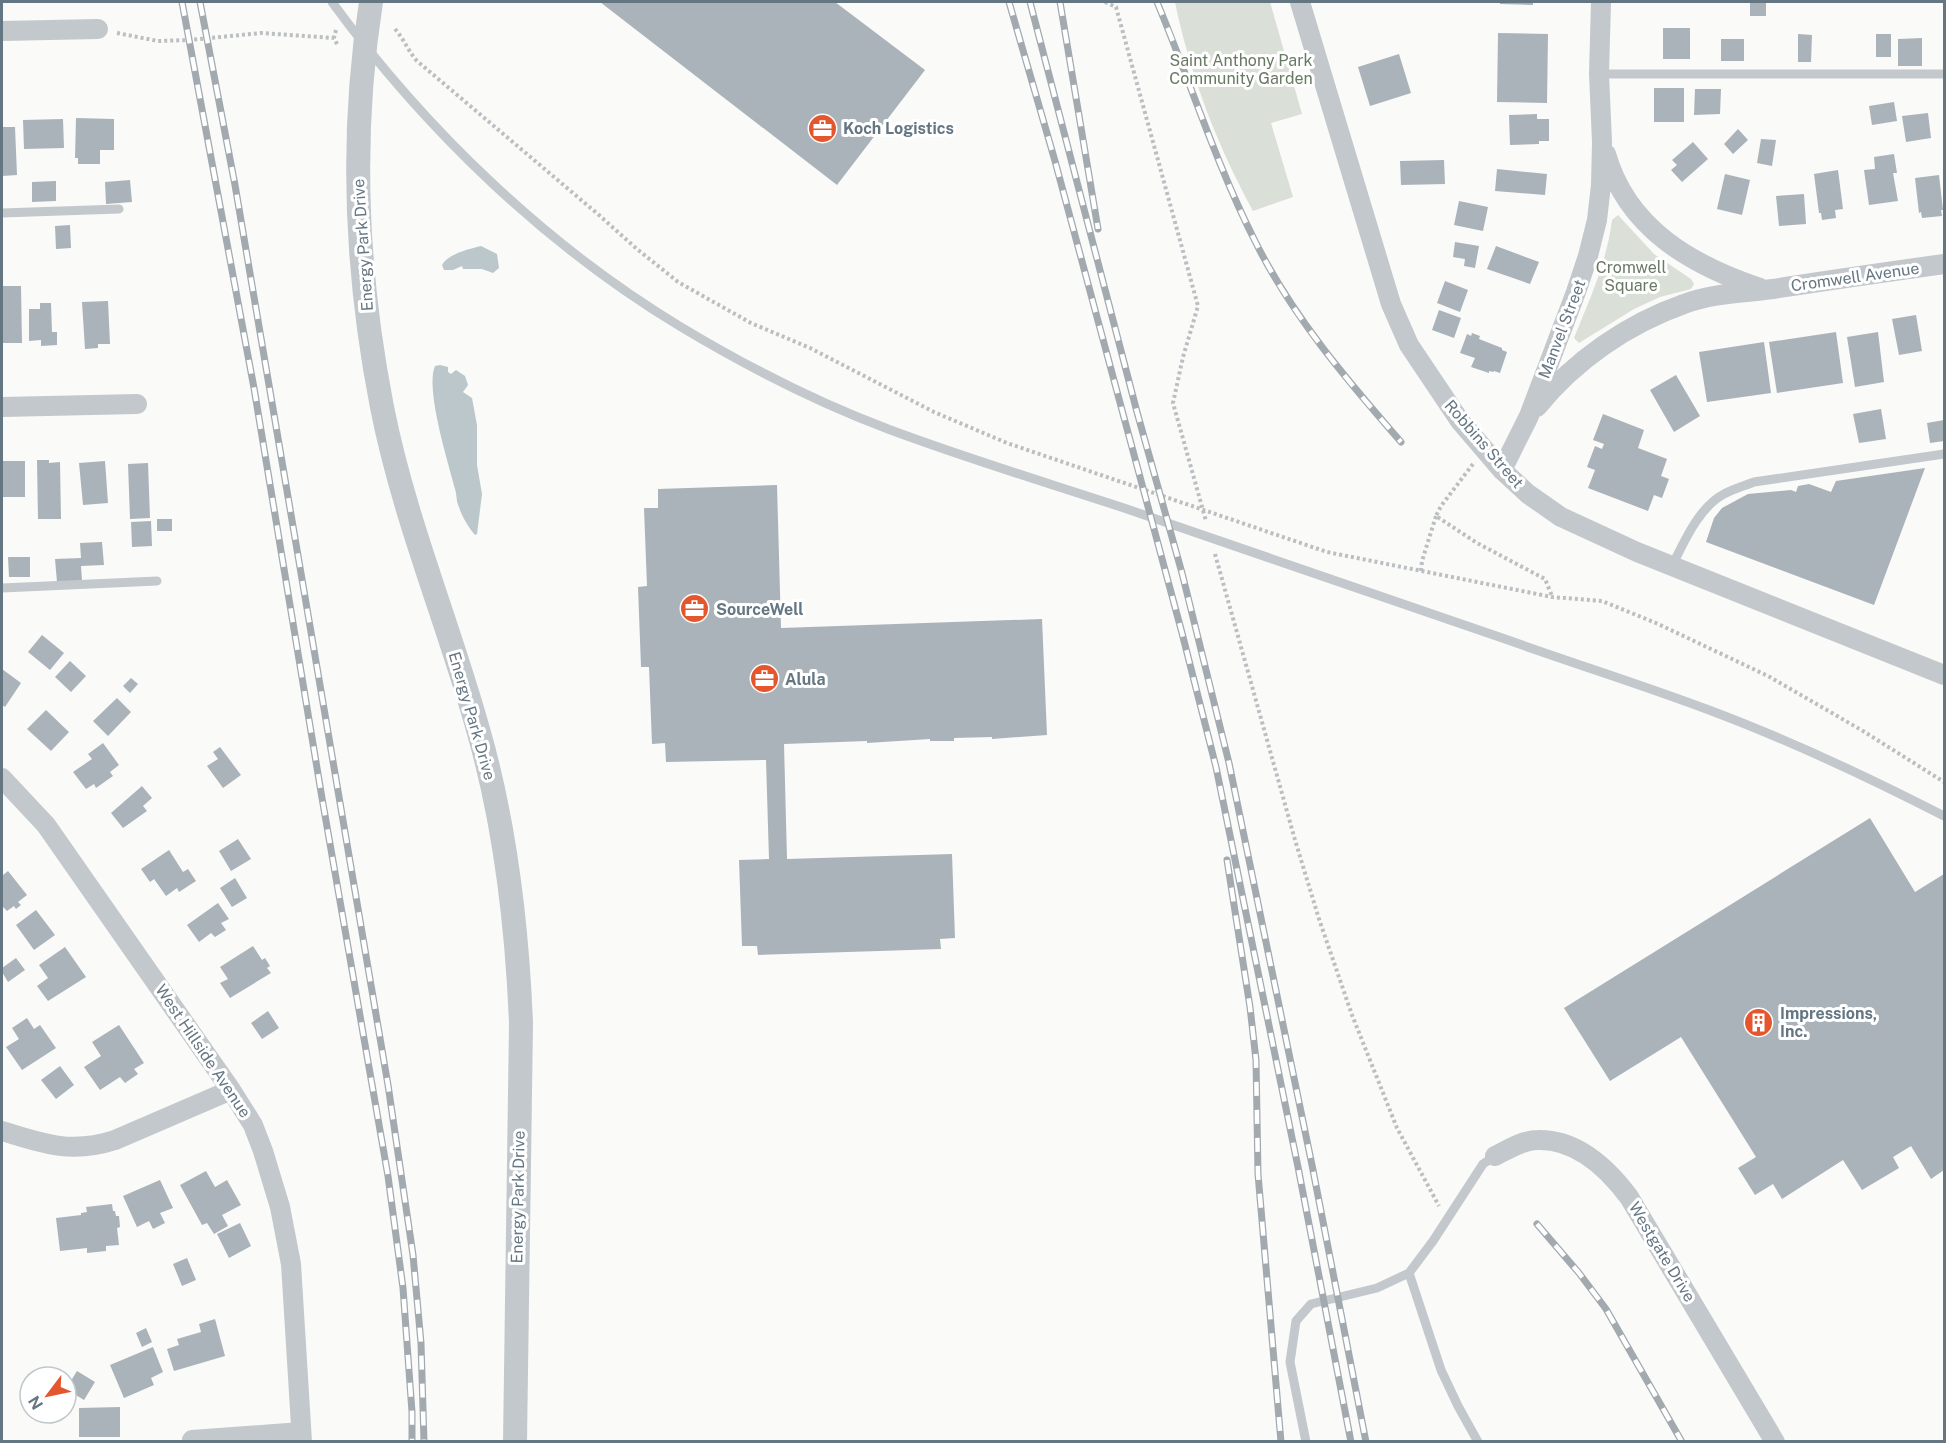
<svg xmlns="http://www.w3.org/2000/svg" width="1946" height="1443" font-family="'Public Sans',sans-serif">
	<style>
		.green { fill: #dadfd7 }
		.water { fill: #bbc7cb }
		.building { fill: #aab3b9 }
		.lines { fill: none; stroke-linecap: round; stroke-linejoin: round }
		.path { stroke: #bbbfc2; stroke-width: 4; stroke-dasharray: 3 3; stroke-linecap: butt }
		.service { stroke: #c3c8cc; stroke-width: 9 }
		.minor { stroke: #c3c8cc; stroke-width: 20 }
		.tertiary { stroke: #c3c8cc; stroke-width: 24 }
		.rail-casing { stroke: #a2aab0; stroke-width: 7 }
		.rail { stroke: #fff; stroke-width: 4.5; stroke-dasharray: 14; stroke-linecap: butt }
		.labels { text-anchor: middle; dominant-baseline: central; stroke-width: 6; stroke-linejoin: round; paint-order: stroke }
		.park-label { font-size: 16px; fill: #687a64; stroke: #fff }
		.poi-label { font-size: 16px; font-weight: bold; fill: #657683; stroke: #fff; text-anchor: start }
		.street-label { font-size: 16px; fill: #657683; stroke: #fff }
	</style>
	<rect width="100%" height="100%" fill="#fafaf8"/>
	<path class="green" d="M 1175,2 L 1270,2 L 1302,114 L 1271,123 L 1293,197 L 1253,211 C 1217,145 1190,75 1175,2 Z
		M 1618,215 L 1654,254 L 1691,279 L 1694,284 L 1691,289 L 1660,297 L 1634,309 L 1579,343 L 1574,338 C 1590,299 1607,261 1612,220 Z"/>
	<path class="water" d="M 481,246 L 497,254 L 499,268 L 493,273 L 482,269 L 463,269 L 462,266 L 453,270 L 444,270 L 442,265 C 448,254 469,249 481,246 Z
		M 440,365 L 448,367 L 448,372 L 451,374 L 456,370 L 465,376 L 468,385 L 463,392 L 472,398 L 477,425 L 477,465 L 482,494 L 477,534 L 475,535 C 469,528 462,517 459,507 C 456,501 457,495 455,489 C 448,462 425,389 435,366 Z"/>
	<path class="building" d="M 600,2 L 835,2 L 925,70 L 837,185 Z
		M 1500,2 L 1533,2 L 1533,5 L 1500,4 Z
		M 1750,2 L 1766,2 L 1766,16 L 1750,16 Z
		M 1663,28 L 1690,28 L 1690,59 L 1663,59 Z
		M 1498,33 L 1548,34 L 1547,103 L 1497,102 Z
		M 1798,34 L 1812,35 L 1811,62 L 1798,62 Z
		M 1876,34 L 1891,34 L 1891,57 L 1876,57 Z
		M 1922,38 L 1922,66 L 1898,66 L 1898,39 Z
		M 1721,39 L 1744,39 L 1744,61 L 1721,61 Z
		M 1399,54 L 1411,93 L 1370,106 L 1358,67 Z
		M 1654,88 L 1684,88 L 1684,122 L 1654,122 Z
		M 1695,89 L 1721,89 L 1720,114 L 1694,115 Z
		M 1894,102 L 1897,121 L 1872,125 L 1869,106 Z
		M 1928,113 L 1931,138 L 1906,142 L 1902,116 Z
		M 1537,114 L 1537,119 L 1549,119 L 1549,141 L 1539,141 L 1539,144 L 1510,145 L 1509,115 Z
		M 76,118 L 114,119 L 114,150 L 100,150 L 100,164 L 78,164 L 78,158 L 75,158 Z
		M 63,119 L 64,148 L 24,149 L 23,120 Z
		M 2,127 L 15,127 L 17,175 L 2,176 Z
		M 1738,129 L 1748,140 L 1733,154 L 1724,144 Z
		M 1761,139 L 1776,140 L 1772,166 L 1757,163 Z
		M 1693,142 L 1708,159 L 1682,182 L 1671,170 L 1677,165 L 1672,160 Z
		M 1894,154 L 1897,173 L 1893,173 L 1898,201 L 1869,205 L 1864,170 L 1875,169 L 1874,157 Z
		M 1444,160 L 1445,184 L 1401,185 L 1400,161 Z
		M 1497,169 L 1547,174 L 1545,195 L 1495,191 Z
		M 1838,170 L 1843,209 L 1835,210 L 1836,218 L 1822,220 L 1821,213 L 1819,213 L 1814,174 Z
		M 1725,174 L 1750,180 L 1742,215 L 1717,209 Z
		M 1939,175 L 1943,210 L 1941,210 L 1942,216 L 1922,218 L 1921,212 L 1919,213 L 1915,178 Z
		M 130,180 L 132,202 L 106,204 L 105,182 Z
		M 56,181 L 56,201 L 32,202 L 32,182 Z
		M 1804,194 L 1806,224 L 1779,226 L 1776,196 Z
		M 1459,201 L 1488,207 L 1483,231 L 1454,225 Z
		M 70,225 L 71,248 L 56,249 L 55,226 Z
		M 1455,242 L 1479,246 L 1475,268 L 1464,266 L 1465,259 L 1453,257 Z
		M 1496,246 L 1539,262 L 1530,284 L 1487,269 Z
		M 1445,281 L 1468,290 L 1460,312 L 1437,303 Z
		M 2,286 L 21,286 L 22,343 L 2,343 Z
		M 108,301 L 110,344 L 98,344 L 98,348 L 85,349 L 82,302 Z
		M 40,303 L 51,303 L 52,332 L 57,332 L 57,345 L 41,346 L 41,340 L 29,341 L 29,309 L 40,309 Z
		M 1439,310 L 1461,318 L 1454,338 L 1432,330 Z
		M 1916,315 L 1922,351 L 1899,355 L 1892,319 Z
		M 1836,332 L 1843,383 L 1777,393 L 1769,342 Z
		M 1878,332 L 1884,382 L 1855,387 L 1847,337 Z
		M 1472,333 L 1480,336 L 1479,339 L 1502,348 L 1502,350 L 1507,352 L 1500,373 L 1494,371 L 1493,372 L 1489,371 L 1489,373 L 1471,367 L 1475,358 L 1460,353 L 1467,334 L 1471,336 Z
		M 1764,342 L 1771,393 L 1707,402 L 1699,352 Z
		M 1676,375 L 1700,416 L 1674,432 L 1650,390 Z
		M 1881,409 L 1886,439 L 1859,443 L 1853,414 Z
		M 1603,414 L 1644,430 L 1638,448 L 1667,459 L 1661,476 L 1669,479 L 1662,498 L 1654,495 L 1648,511 L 1588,488 L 1595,470 L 1587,467 L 1595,446 L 1602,449 L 1604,444 L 1593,440 Z
		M 1944,420 L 1944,441 L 1930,443 L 1927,423 Z
		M 37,460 L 49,460 L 49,463 L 60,462 L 61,519 L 38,519 Z
		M 2,461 L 25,461 L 25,497 L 3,497 Z
		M 105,461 L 108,503 L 83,505 L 79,463 Z
		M 148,463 L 150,518 L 130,519 L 128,464 Z
		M 1925,468 L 1874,605 L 1706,542 L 1714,518 L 1722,508 L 1748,494 L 1791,490 L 1796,492 L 1798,486 L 1809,484 L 1831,492 L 1836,481 Z
		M 777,485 L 781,628 L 1042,619 L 1047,735 L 992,739 L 992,737 L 954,738 L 954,741 L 930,741 L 930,739 L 867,743 L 867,741 L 784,744 L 787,859 L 952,854 L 955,938 L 940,939 L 941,949 L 758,955 L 757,946 L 742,946 L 739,860 L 769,859 L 766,760 L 666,762 L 665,743 L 652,744 L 649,667 L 641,667 L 638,587 L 647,586 L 644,508 L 658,508 L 658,489 Z
		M 157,519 L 172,519 L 172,531 L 157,531 Z
		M 151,521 L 152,546 L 132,547 L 131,522 Z
		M 102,542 L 104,565 L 81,566 L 82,581 L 57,582 L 55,559 L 81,558 L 80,543 Z
		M 8,557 L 30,557 L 30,577 L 9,577 Z
		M 42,635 L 64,653 L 50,670 L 28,652 Z
		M 70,661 L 86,676 L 71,692 L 55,677 Z
		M 2,669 L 21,683 L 5,707 L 2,705 Z
		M 131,678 L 138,684 L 130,693 L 123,686 Z
		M 117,698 L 131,712 L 108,736 L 93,721 Z
		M 46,710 L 69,732 L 51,751 L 27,729 Z
		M 103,743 L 119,765 L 110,772 L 113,776 L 96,788 L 94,784 L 86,789 L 73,772 L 92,759 L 88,754 Z
		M 220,747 L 241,775 L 223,788 L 207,766 L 218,759 L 213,752 Z
		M 142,786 L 152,798 L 143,806 L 147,811 L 123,828 L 111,813 Z
		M 1870,818 L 1915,892 L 1944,874 L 1944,1170 L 1931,1179 L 1911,1146 L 1893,1157 L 1899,1168 L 1862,1190 L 1843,1160 L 1782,1199 L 1773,1184 L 1755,1195 L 1738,1168 L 1756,1157 L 1681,1037 L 1610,1081 L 1564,1008 Z
		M 238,839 L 251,859 L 231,871 L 219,851 Z
		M 169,850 L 183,872 L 188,869 L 196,881 L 179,892 L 177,888 L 166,896 L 154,879 L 150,882 L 141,869 Z
		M 8,871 L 27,895 L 18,902 L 21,905 L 16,909 L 14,906 L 7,911 L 3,907 L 2,908 L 2,876 Z
		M 235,878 L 247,898 L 232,907 L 220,888 Z
		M 218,903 L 229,919 L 221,923 L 226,930 L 215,937 L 211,933 L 199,942 L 187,925 Z
		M 36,910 L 55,935 L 34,950 L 16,925 Z
		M 253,946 L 262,960 L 265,958 L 270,966 L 267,968 L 271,973 L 230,998 L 220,983 L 228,979 L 220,967 Z
		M 65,947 L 86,977 L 48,1001 L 37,986 L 48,978 L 39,965 Z
		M 16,958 L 25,970 L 8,982 L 2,972 L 2,968 Z
		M 268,1011 L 279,1028 L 262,1039 L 251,1023 Z
		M 27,1018 L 34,1029 L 40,1025 L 56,1048 L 22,1070 L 6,1047 L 19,1039 L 12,1028 Z
		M 119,1025 L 144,1063 L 134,1069 L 138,1074 L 125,1083 L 120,1077 L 100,1090 L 84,1067 L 101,1056 L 92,1042 Z
		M 60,1066 L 74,1085 L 56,1099 L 41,1080 Z
		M 206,1171 L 215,1187 L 227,1180 L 241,1205 L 222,1215 L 228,1226 L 214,1234 L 207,1223 L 202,1225 L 180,1185 Z
		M 160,1180 L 173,1208 L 160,1213 L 165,1223 L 153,1229 L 149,1221 L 137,1227 L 123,1196 Z
		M 112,1204 L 113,1211 L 115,1211 L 116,1216 L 119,1216 L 120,1227 L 117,1228 L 119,1245 L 106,1246 L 106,1251 L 87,1253 L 87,1248 L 60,1251 L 56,1218 L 81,1215 L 81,1213 L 87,1212 L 86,1207 Z
		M 240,1223 L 251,1246 L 229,1258 L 217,1234 Z
		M 187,1258 L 196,1280 L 182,1286 L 173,1264 Z
		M 215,1319 L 225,1356 L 174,1371 L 167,1349 L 179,1345 L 177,1339 L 201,1332 L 199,1324 Z
		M 146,1328 L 152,1342 L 142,1347 L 136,1333 Z
		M 153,1347 L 163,1372 L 151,1378 L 154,1385 L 124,1398 L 110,1365 Z
		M 77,1371 L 95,1382 L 84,1400 L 66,1389 Z
		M 120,1407 L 120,1437 L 79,1437 L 79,1408 Z"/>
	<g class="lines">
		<path class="path" d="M 1105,2 L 1116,7 L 1198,306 L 1183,357 L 1173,403 L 1206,521
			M 395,29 C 404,39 408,51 417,61 L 599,215 L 637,249 L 678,282 L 751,323 L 810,348 L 934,412 L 1007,443 L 1327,552 L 1552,597 L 1602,601 L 1656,623 L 1768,676 L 1863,731 L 1944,782
			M 336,30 L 334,38 L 338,46
			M 117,33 L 158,41 L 190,40 L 261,33 L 334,38
			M 1473,464 L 1441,506 L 1436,516 L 1477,543 L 1545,579 L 1552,596
			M 1215,554 L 1295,840 L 1319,919 L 1352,1015 L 1397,1128 L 1439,1206
			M 1421,571 L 1422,561 L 1436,516"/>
		<path class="service" d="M 332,2 C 425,129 545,245 681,327 C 746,366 816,402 888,429 C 965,458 1045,482 1124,508 C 1252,552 1380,596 1508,640 C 1575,664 1643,685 1709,710 C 1789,740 1868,777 1944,816
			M 1599,74 L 1944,74
			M 2,213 L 119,209
			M 1672,566 C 1684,542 1699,507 1724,494 C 1733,489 1744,486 1754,482 L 1944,454
			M 2,588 L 157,581
			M 1409,1273 L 1441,1370 L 1458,1406 L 1478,1442
			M 1306,1442 L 1290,1362 L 1296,1321 L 1311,1304 L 1377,1288 L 1409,1273 L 1433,1241 L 1483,1164 L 1495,1156"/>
		<path class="minor" d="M 1300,2 L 1391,304 L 1409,345 L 1460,421 L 1502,470 L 1528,494 L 1561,517 L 1637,552 L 1944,675
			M 2,31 L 98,29
			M 1606,154 C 1627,228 1691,265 1760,288
			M 2,407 L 137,404
			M 1537,407 C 1574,361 1627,324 1684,304 C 1713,293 1744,293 1773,289 C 1830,280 1887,272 1944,264
			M 1502,470 L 1529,416 L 1576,292 L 1588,256 L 1597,220 L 1601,185 L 1602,142 L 1599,74 L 1601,2
			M 2,778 L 46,825 L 231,1090 L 253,1125 L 263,1151 L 280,1207 L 291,1264 L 302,1442
			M 2,1131 C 43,1144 72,1154 115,1140 L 231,1090
			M 1495,1156 C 1509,1149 1523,1140 1538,1140 C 1577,1139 1608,1169 1629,1197 L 1775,1442
			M 192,1440 L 301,1432"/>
		<path class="tertiary" d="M 371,2 C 350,136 356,274 382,407 C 404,519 449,624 479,733 C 506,828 517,925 521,1023 L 515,1442"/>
		<defs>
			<path id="rail" d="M 182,2 L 254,388 L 322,798 L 388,1176 L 403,1288 L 412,1412 L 412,1442
				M 200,2 L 235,185 L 388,1085 L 413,1255 L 421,1343 L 424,1442
				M 1009,2 L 1055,161 L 1182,633 L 1216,767 L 1298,1167 L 1351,1442
				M 1030,2 L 1137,412 L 1182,573 L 1229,763 L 1312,1165 L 1366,1442
				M 1060,2 L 1098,229
				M 1157,2 C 1190,81 1216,164 1255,241 C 1292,316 1347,380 1401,442
				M 1227,860 L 1250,1007 L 1256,1060 L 1258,1174 L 1281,1442
				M 1537,1224 L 1579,1273 L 1606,1309 L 1682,1442"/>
		</defs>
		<use href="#rail" class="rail-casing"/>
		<use href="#rail" class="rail"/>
	</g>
	<defs>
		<symbol id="office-disc" viewBox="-11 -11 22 22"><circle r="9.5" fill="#e4572e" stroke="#fff"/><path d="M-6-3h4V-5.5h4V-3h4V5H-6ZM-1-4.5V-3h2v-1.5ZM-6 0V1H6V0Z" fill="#fff"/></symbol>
		<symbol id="building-disc" viewBox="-11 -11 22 22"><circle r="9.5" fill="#e4572e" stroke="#fff"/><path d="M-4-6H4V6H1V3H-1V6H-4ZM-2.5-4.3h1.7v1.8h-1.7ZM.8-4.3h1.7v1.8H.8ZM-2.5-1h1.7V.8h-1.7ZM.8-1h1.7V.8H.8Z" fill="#fff"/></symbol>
	</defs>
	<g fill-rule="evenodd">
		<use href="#office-disc" x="806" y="112" width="33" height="33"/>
		<use href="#office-disc" x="678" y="592" width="33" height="33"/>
		<use href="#office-disc" x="748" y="662" width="33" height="33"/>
		<use href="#building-disc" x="1742" y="1006" width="33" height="33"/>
	</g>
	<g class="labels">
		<g class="park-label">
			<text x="1241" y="60">Saint Anthony Park<tspan x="1241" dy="18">Community Garden</tspan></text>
			<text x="1631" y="267">Cromwell<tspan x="1631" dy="18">Square</tspan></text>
		</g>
		<g class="poi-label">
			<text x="843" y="128">Koch Logistics</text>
			<text x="716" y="609">SourceWell</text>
			<text x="785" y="679">Alula</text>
			<text x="1780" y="1013">Impressions,<tspan x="1780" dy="18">Inc.</tspan></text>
		</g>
		<g class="street-label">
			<text transform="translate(363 245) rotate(-94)">Energy Park Drive</text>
			<text transform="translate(1855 277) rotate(-8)">Cromwell Avenue</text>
			<text transform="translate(1562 329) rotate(-69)">Manvel Street</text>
			<text transform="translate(1484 444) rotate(49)">Robbins Street</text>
			<text transform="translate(472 716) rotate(74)">Energy Park Drive</text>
			<text transform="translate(203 1051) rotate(56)">West Hillside Avenue</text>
			<text transform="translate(518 1197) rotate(-89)">Energy Park Drive</text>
			<text transform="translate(1662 1252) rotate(59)">Westgate Drive</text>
		</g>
	</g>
	<rect width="1946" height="1443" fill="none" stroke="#657683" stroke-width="6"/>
	<g transform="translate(48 1395) rotate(238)"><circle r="28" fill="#ffffff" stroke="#c1c8cd" stroke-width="1.5"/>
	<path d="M0-4.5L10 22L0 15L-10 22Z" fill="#e4572e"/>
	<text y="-9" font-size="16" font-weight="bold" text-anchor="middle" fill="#657683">N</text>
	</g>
</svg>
